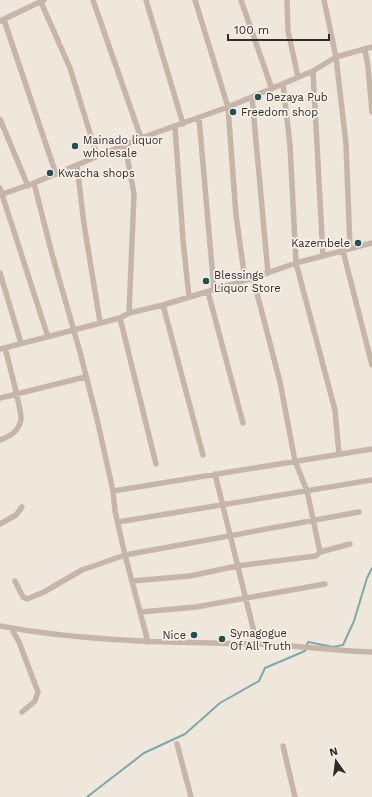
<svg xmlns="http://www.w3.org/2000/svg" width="372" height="797" font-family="'Work Sans',sans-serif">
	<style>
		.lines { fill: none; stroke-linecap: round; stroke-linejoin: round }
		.stream { stroke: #7ea8a9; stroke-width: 2 }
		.minor { stroke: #c6b6a9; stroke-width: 5.5 }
		.poi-dot { fill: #224f51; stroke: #f7f0e8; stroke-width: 1.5 }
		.labels { text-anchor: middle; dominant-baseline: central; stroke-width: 3.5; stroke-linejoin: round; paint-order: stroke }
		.poi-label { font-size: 11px; fill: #342c28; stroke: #f7f0e8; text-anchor: start }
	</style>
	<rect width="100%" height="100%" fill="#efe6dc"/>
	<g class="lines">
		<path class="stream" d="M 87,797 L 144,753 L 185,734 L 220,703 L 259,681 L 265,668 L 305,651 L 308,642 L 333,647 L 343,645 L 354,621 L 367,578 L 372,568"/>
		<path class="minor" d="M 40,0 L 70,68 L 97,156
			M 93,0 L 141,138
			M 146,0 L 183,124
			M 195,0 L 228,107 L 236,215 L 245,280
			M 241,0 L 272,89
			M 287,0 L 288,31 L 298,77
			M 324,0 L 336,57 L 346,144 L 350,248
			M 4,20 L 56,174
			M 0,21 L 44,0
			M 365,50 L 368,67 L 372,112
			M 313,71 L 323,256
			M 283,84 L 290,145 L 296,263 L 335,410 L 339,454
			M 252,97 L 268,273
			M 199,118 L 214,290
			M 0,119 L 28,186
			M 175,127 L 183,240 L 189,297
			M 125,145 L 134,194 L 129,313
			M 77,165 L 84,224 L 100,322
			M 34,183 L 52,254 L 80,352 L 97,419 L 113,491 L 115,511 L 125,555 L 148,642
			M 0,188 L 48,337
			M 0,195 L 34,183 L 141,138 L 228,107 L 313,71 L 336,57 L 372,47
			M 343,251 L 372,365
			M 0,273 L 21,343
			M 208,292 L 243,423
			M 163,305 L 203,455
			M 120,318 L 156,464
			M 0,349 L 120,318 L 129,313 L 163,305 L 253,278 L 296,263 L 372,243
			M 0,398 L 85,377
			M 0,440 C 11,436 19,431 21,419 C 22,413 8,359 5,348
			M 215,474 L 257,644
			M 113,491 L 372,449
			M 118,522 L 372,480
			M 0,524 L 16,515 L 22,507
			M 320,552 L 350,544
			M 15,581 L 23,597 L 27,599 L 44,592 L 82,570 L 125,555 L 359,512
			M 132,581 L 190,576 L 237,566 L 316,556 L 320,552 L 307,491 L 295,461 L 280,382 L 253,278
			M 141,612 L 196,607 L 325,584
			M 0,626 C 85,642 171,642 257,644 C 295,645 334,651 372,652
			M 11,628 L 19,642 L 38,692 L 35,701 L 22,712
			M 177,744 L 191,797
			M 283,746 L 295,797"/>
	</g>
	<g class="poi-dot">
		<circle cx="258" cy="97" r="4"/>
		<circle cx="233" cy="112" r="4"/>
		<circle cx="75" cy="146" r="4"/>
		<circle cx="50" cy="173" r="4"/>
		<circle cx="358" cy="243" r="4"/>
		<circle cx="206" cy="281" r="4"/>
		<circle cx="194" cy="635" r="4"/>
		<circle cx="222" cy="639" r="4"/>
	</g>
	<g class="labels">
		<g class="poi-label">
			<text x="266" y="97">Dezaya Pub</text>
			<text x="241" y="112">Freedom shop</text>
			<text x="83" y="140">Mainado liquor<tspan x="83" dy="13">wholesale</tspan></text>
			<text x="58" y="173">Kwacha shops</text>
			<text x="350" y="243" text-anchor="end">Kazembele</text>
			<text x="214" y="275">Blessings<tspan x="214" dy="13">Liquor Store</tspan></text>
			<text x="230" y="633">Synagogue<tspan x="230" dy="13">Of All Truth</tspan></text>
			<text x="186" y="635" text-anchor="end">Nice</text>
		</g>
	</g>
	<g transform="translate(336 761) rotate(346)" stroke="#f7f0e8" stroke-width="3" paint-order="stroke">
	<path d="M0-3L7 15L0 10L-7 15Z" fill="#342c28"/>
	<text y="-6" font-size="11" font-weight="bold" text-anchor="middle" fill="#342c28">N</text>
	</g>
	<path d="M228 34v6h101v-6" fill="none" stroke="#342c28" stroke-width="2"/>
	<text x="234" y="34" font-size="12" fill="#342c28" stroke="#f7f0e8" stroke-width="3" paint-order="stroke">100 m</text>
</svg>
